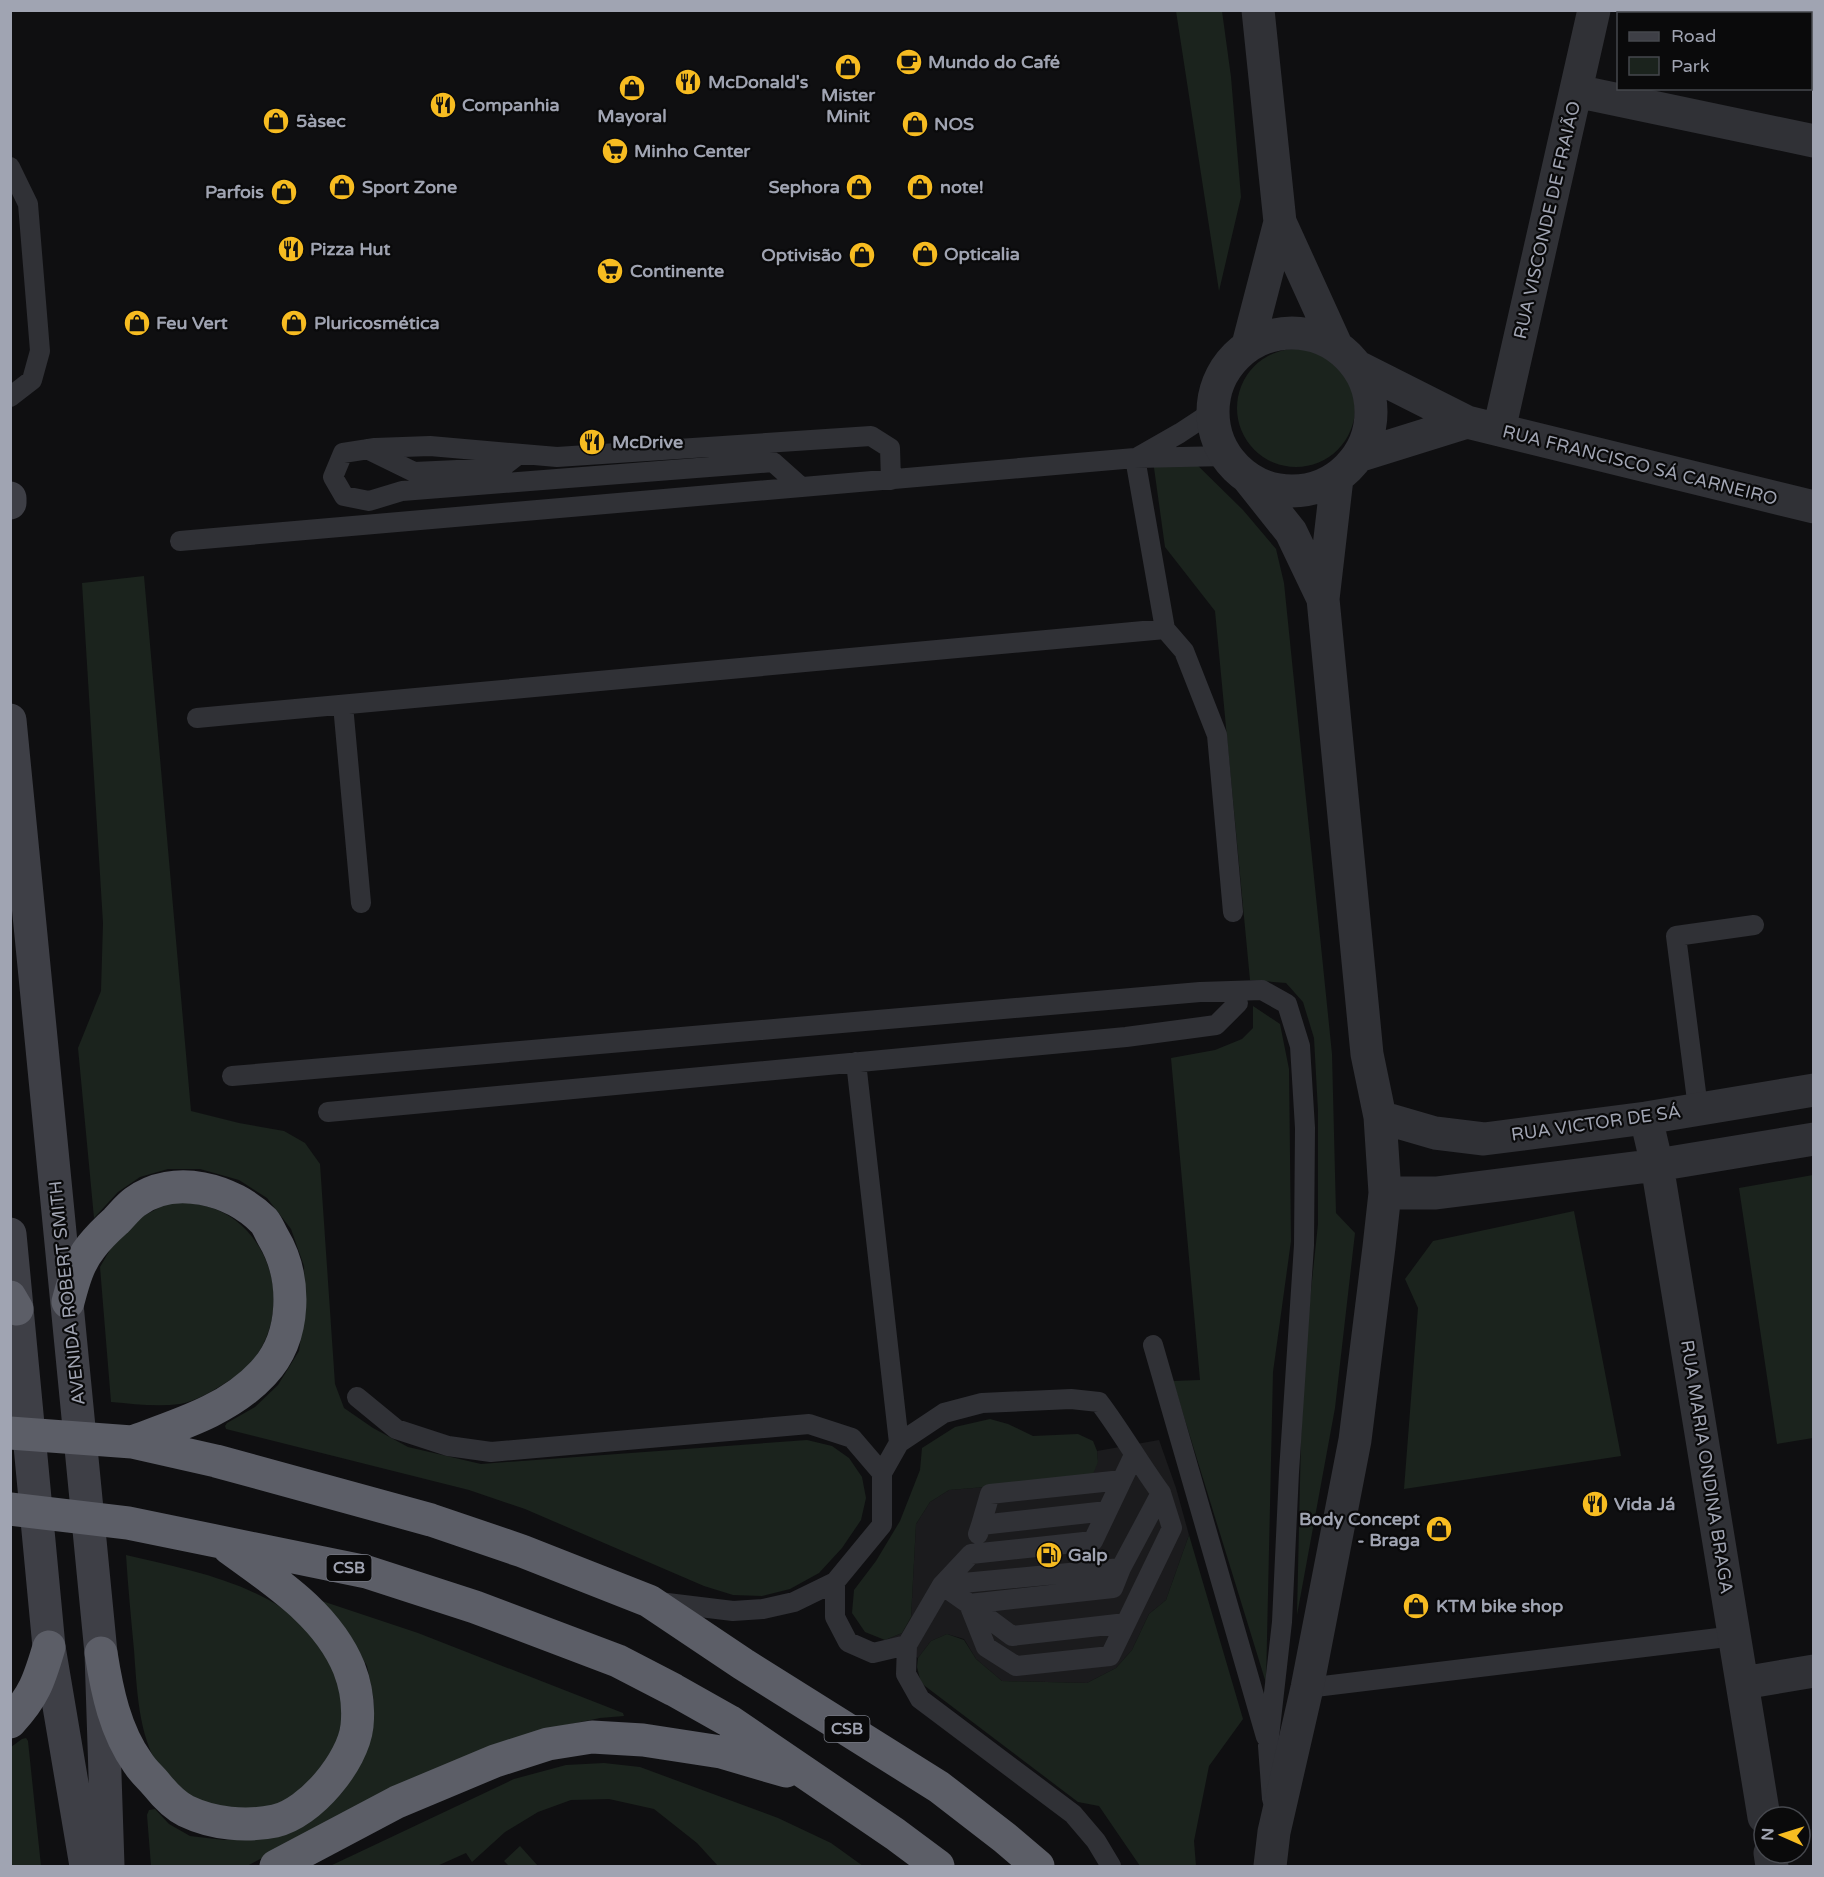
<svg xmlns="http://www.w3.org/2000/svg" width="1824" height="1877" font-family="'Varela Round',sans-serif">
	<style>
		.built { fill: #1b1b1d }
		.green { fill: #1b231d }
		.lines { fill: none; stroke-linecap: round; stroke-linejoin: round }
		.lane { stroke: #303136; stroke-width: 20 }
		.street { stroke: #303136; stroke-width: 33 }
		.secondary { stroke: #3e3f46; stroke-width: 33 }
		.highway { stroke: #5c5e67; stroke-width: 33 }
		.labels { text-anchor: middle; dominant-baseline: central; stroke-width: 4.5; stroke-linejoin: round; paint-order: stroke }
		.shield { fill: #0a0a0b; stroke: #737680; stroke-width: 1.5 }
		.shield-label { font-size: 16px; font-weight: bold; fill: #a0a4b2 }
		.poi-label { font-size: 18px; font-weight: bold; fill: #a0a4b2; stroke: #0a0a0b; text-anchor: start }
		.street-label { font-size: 18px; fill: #a0a4b2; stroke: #0a0a0b }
	</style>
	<rect width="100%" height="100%" fill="#0f0f11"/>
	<path class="built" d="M 1159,1440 L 1176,1488 L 1189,1535 L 1166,1600 L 1149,1614 L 1132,1650 L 1116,1668 L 1087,1683 L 1002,1681 L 976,1659 L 964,1639 L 947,1634 L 931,1641 L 918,1658 L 885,1640 L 902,1633 L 911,1617 L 916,1524 L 930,1502 L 949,1490 L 1082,1479 L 1098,1462 L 1097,1451 Z"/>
	<path class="green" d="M 1176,11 L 1222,11 L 1231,77 L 1241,197 L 1219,291 Z
		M1237 408a59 59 0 1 1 118 0a59 59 0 1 1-118 0Z
		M 1150,439 L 1186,454 L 1243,510 L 1276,549 L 1284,583 L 1332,1054 L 1336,1213 L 1355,1233 L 1335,1408 L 1297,1615 L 1301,1438 L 1307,1328 L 1318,1224 L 1318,1111 L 1314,1038 L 1303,1002 L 1286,983 L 1250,980 L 1215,611 L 1165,547 Z
		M 144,576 L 191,1111 L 239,1123 L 284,1131 L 305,1143 L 320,1164 L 335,1384 L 344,1408 L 373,1428 L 408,1447 L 481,1464 L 807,1440 L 832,1446 L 849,1458 L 862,1477 L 866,1498 L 861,1520 L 842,1548 L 819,1573 L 790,1589 L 762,1596 L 733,1595 L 704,1586 L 525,1509 L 469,1490 L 226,1429 L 225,1426 L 227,1423 L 255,1407 L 278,1385 L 299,1351 L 305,1309 L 304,1266 L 291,1229 L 267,1198 L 239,1180 L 200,1169 L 168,1169 L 140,1177 L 118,1192 L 94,1218 L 78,1048 L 101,991 L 103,923 L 82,583 Z
		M 1253,1006 L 1280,1024 L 1289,1069 L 1291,1241 L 1273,1372 L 1266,1683 L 1173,1381 L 1200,1380 L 1171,1058 L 1215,1050 L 1242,1039 L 1253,1028 Z
		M 1813,1175 L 1813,1438 L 1777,1444 L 1739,1188 Z
		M 170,1202 C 192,1202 217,1206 235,1220 C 281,1255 287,1324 248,1366 C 241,1373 230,1380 222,1385 C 209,1393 195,1401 180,1404 C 157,1407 134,1404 111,1402 L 100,1267 L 114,1243 L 130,1223 Z
		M 1574,1211 L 1621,1456 L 1404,1489 L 1418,1308 L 1405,1279 L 1433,1241 Z
		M 990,1419 L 1008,1424 L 1033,1436 L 1078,1434 L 1093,1441 L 1097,1451 L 1098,1462 L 1093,1474 L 1082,1479 L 949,1490 L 930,1502 L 916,1524 L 911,1617 L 902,1633 L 885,1640 L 865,1632 L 852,1613 L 854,1590 L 876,1561 L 900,1521 L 920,1470 L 922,1448 L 955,1427 Z
		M 1189,1535 L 1243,1719 L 1209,1766 L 1194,1841 L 1196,1866 L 1140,1866 L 1099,1806 L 1078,1802 L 921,1683 L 917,1667 L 918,1658 L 931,1641 L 947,1634 L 964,1640 L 976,1659 L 1002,1681 L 1087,1683 L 1116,1668 L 1132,1650 L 1149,1614 L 1166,1600 Z
		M 126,1555 C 173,1566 225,1576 269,1600 C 313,1624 348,1674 342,1726 C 340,1742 329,1757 319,1770 C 303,1793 275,1811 246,1810 C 239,1809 231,1807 224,1806 C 216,1805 208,1805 201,1803 C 185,1798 169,1783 160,1769 C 138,1735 137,1689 134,1650 C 131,1618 128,1587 126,1555 Z
		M 322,1601 L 418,1633 L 623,1713 L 624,1716 L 600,1718 L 542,1730 L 306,1835 L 247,1866 L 151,1866 L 147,1815 L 149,1810 L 155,1809 L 169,1824 L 190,1836 L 224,1840 L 264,1839 L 284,1834 L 323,1811 L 341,1794 L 359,1766 L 372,1735 L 374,1701 L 367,1666 L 349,1634 Z
		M 26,1738 L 28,1741 L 41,1866 L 11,1866 L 11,1747 L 22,1739 Z
		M 604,1763 L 640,1767 L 778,1818 L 831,1843 L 863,1866 L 718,1866 L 697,1843 L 654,1809 L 609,1799 L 571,1800 L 538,1812 L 505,1832 L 472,1862 L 466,1853 L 437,1866 L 330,1866 L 514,1779 L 566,1765 Z
		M 520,1846 L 538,1866 L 509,1866 L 504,1861 Z"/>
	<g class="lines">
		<path class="lane" d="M 10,167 L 28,204 L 40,351 L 32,380 L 10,397
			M 367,449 L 414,472 L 501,468 L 519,454
			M 1138,457 L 1180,433 L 1212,412
			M 1135,458 L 1165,629 L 1184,651 L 1217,735 L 1233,912
			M 801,487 L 773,462 L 402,491 L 369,501 L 344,496 L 333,477 L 343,453 L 375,448 L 430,446 L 557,457 L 871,436 L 890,448 L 891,480
			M 180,541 L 1135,458 L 1226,456
			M 343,705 L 361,903
			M 197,718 L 1165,629
			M 856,1062 L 899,1443 L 882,1473
			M 232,1076 L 1200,992 L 1262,990 L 1287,1004 L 1300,1046 L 1305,1128 L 1304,1245 L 1289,1472 L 1282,1622 L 1268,1746 L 1272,1799
			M 1698,1108 L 1676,936 L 1754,925
			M 328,1112 L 1126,1037 L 1216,1025 L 1238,1003
			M 1153,1345 L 1266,1737
			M 357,1397 L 396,1429 L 448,1446 L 491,1452 L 809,1424 L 852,1438 L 882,1473 L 882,1525 L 835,1582 L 794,1602 L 763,1609 L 733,1611 L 659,1602
			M 899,1443 L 944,1413 L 982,1403 L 1071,1399 L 1099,1402 C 1121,1431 1139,1463 1161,1493 L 1121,1568 L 942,1585 L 907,1645 L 906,1674 L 920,1699 L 1073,1814 L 1096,1841 L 1111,1866
			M 981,1525 L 990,1494 L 1122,1480
			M 978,1534 L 981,1525 L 1107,1511
			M 1121,1568 L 1113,1588 L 969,1604 L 942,1585 L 971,1554 L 1093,1541 L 1134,1455
			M 835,1582 L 835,1617 L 848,1642 L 873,1653 L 907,1645
			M 1126,1623 L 1110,1656 L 1016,1666 L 986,1647 L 969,1604 L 1012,1636 L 1126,1623 L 1172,1528 L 1161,1493
			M 1307,1688 L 1735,1636"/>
		<path class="street" d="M 1258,10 L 1280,222 L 1336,345
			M 1576,91 L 1814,141
			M1213 412a79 79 0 1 1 158 0a79 79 0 1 1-158 0Z
			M 1248,345 L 1280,222
			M 1358,367 L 1467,422 L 1814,507
			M 1499,430 L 1594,10
			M 1358,456 L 1467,422
			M 1248,478 L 1291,532 L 1323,599
			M 1380,1117 L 1435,1133 L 1484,1139 L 1646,1118 L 1814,1090
			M 1646,1118 L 1657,1165 L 1764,1817
			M 1385,1193 L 1436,1193 L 1657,1165 L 1814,1139
			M 1743,1683 L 1814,1671
			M 1770,1853 L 1772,1866
			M 1270,1866 L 1274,1832 L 1307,1688 L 1355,1440 L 1379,1247 L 1385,1193 L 1380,1117 L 1367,1054 L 1323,599 L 1337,478"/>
		<path class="secondary" d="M 10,498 L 10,503
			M 10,720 L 101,1653 L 108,1866
			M 10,1234 L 49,1647 L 86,1866"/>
		<path class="highway" d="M 10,1297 L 17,1309
			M 68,1302 C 73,1283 78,1263 91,1247 C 98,1238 107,1229 116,1221 C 122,1215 128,1207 135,1202 C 174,1173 232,1189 264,1221 C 268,1226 270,1232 273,1237 C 297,1277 297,1337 263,1373 C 229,1410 178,1425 132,1442
			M 10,1433 L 132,1442 L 216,1461 L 431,1520 L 522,1551 L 649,1601 L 743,1664 L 939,1787 L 1005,1838 L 1038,1866
			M 10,1509 L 128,1523 L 367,1572 L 475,1607 L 618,1661 L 674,1690 L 729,1721 L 895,1834 L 938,1866
			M 101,1653 C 107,1691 115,1731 138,1763 C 143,1771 150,1777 156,1784 C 164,1794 174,1805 186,1811 C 213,1824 246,1827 275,1821 C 310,1813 353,1762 357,1726 C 359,1706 356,1686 349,1668 C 327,1614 274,1581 229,1548
			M 10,1722 C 34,1696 39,1681 49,1647
			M 276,1866 L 397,1802 L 495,1761 L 548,1744 L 592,1737 L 643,1740 L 721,1752 L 786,1771"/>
	</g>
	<defs>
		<symbol id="cafe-disc" viewBox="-11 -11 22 22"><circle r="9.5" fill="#f7bc21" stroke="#0a0a0b"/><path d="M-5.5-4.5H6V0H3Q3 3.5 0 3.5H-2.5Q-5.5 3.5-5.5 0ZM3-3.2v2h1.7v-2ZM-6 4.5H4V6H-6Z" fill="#111"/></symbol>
		<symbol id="shop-disc" viewBox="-11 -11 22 22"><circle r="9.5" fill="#f7bc21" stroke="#0a0a0b"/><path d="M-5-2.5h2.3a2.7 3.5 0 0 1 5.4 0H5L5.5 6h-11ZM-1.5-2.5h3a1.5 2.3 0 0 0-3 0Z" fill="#111"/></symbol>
		<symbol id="restaurant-disc" viewBox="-11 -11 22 22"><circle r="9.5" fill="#f7bc21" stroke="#0a0a0b"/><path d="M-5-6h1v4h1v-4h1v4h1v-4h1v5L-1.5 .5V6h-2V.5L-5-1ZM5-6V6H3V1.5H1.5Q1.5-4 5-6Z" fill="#111"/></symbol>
		<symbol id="supermarket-disc" viewBox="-11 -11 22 22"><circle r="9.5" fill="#f7bc21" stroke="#0a0a0b"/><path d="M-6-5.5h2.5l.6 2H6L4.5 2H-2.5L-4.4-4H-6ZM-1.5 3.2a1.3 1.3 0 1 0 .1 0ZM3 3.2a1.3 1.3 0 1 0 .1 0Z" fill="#111"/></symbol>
		<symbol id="fuel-disc" viewBox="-11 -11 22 22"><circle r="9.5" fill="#f7bc21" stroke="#0a0a0b"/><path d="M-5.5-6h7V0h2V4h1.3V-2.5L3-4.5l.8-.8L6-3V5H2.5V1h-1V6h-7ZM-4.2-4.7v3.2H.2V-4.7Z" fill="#111"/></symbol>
	</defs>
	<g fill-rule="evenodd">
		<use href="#cafe-disc" x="894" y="47" width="30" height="30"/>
		<use href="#shop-disc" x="833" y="52" width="30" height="30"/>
		<use href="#restaurant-disc" x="673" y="67" width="30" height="30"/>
		<use href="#shop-disc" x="617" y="73" width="30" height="30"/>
		<use href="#restaurant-disc" x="428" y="90" width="30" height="30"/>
		<use href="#shop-disc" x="261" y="106" width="30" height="30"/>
		<use href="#shop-disc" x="900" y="109" width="30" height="30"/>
		<use href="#supermarket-disc" x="600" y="136" width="30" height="30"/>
		<use href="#shop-disc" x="327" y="172" width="30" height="30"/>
		<use href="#shop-disc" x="844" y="172" width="30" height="30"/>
		<use href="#shop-disc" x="905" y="172" width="30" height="30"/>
		<use href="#shop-disc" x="269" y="177" width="30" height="30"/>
		<use href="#restaurant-disc" x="276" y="234" width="30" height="30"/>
		<use href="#shop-disc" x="910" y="239" width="30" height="30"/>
		<use href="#shop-disc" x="847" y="240" width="30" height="30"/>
		<use href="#supermarket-disc" x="595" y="256" width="30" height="30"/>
		<use href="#shop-disc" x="122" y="308" width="30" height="30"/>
		<use href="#shop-disc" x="279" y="308" width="30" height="30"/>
		<use href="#restaurant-disc" x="577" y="427" width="30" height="30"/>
		<use href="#restaurant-disc" x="1580" y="1489" width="30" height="30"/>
		<use href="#shop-disc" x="1424" y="1514" width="30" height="30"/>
		<use href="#fuel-disc" x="1034" y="1540" width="30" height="30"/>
		<use href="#shop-disc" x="1401" y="1591" width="30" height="30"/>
	</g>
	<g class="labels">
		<g class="shield">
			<rect x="326.5" y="1555" width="45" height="26" rx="4.5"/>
			<rect x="824.5" y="1716" width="45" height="26" rx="4.5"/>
		</g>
		<g class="shield-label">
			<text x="349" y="1568">CSB</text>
			<text x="847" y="1729">CSB</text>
		</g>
		<g class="poi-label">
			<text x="928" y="62">Mundo do Café</text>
			<text x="708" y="82">McDonald's</text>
			<text x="848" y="95" text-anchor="middle">Mister<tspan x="848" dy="21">Minit</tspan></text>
			<text x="462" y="105">Companhia</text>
			<text x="632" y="116" text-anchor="middle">Mayoral</text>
			<text x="296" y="121">5àsec</text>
			<text x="934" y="124">NOS</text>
			<text x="634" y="151">Minho Center</text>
			<text x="362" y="187">Sport Zone</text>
			<text x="840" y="187" text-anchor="end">Sephora</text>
			<text x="940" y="187">note!</text>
			<text x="264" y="192" text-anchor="end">Parfois</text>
			<text x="310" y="249">Pizza Hut</text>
			<text x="944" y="254">Opticalia</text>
			<text x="842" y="255" text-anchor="end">Optivisão</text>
			<text x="630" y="271">Continente</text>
			<text x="156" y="323">Feu Vert</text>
			<text x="314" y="323">Pluricosmética</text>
			<text x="612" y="442">McDrive</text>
			<text x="1614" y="1504">Vida Já</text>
			<text x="1420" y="1519" text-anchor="end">Body Concept<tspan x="1420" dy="21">- Braga</tspan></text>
			<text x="1068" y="1555">Galp</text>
			<text x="1436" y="1606">KTM bike shop</text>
		</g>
		<g class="street-label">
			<text transform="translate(1547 220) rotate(-77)">RUA VISCONDE DE FRAIÃO</text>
			<text transform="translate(1640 465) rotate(14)">RUA FRANCISCO SÁ CARNEIRO</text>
			<text transform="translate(1596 1123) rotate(-8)">RUA VICTOR DE SÁ</text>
			<text transform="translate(67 1293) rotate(-96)">AVENIDA ROBERT SMITH</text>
			<text transform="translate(1707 1467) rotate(81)">RUA MARIA ONDINA BRAGA</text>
		</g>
	</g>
	<rect width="1824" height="1877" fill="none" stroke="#a0a4b2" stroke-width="24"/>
	<rect x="1617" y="12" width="195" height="78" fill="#0a0a0b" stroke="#46484e" stroke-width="1.5"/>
	<rect x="1629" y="32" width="30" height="9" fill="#3e3f46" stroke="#46484e" stroke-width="1.5"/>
	<text x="1671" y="42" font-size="18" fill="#a0a4b2">Road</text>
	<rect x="1629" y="57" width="30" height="18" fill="#1b231d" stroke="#46484e" stroke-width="1.5"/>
	<text x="1671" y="72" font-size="18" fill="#a0a4b2">Park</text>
	<g transform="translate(1782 1835) rotate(273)"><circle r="28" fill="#0a0a0b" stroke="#46484e" stroke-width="1.5"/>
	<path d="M0-4.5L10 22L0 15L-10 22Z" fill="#f7bc21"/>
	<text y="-9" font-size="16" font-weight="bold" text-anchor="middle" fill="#a0a4b2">N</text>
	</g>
</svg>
